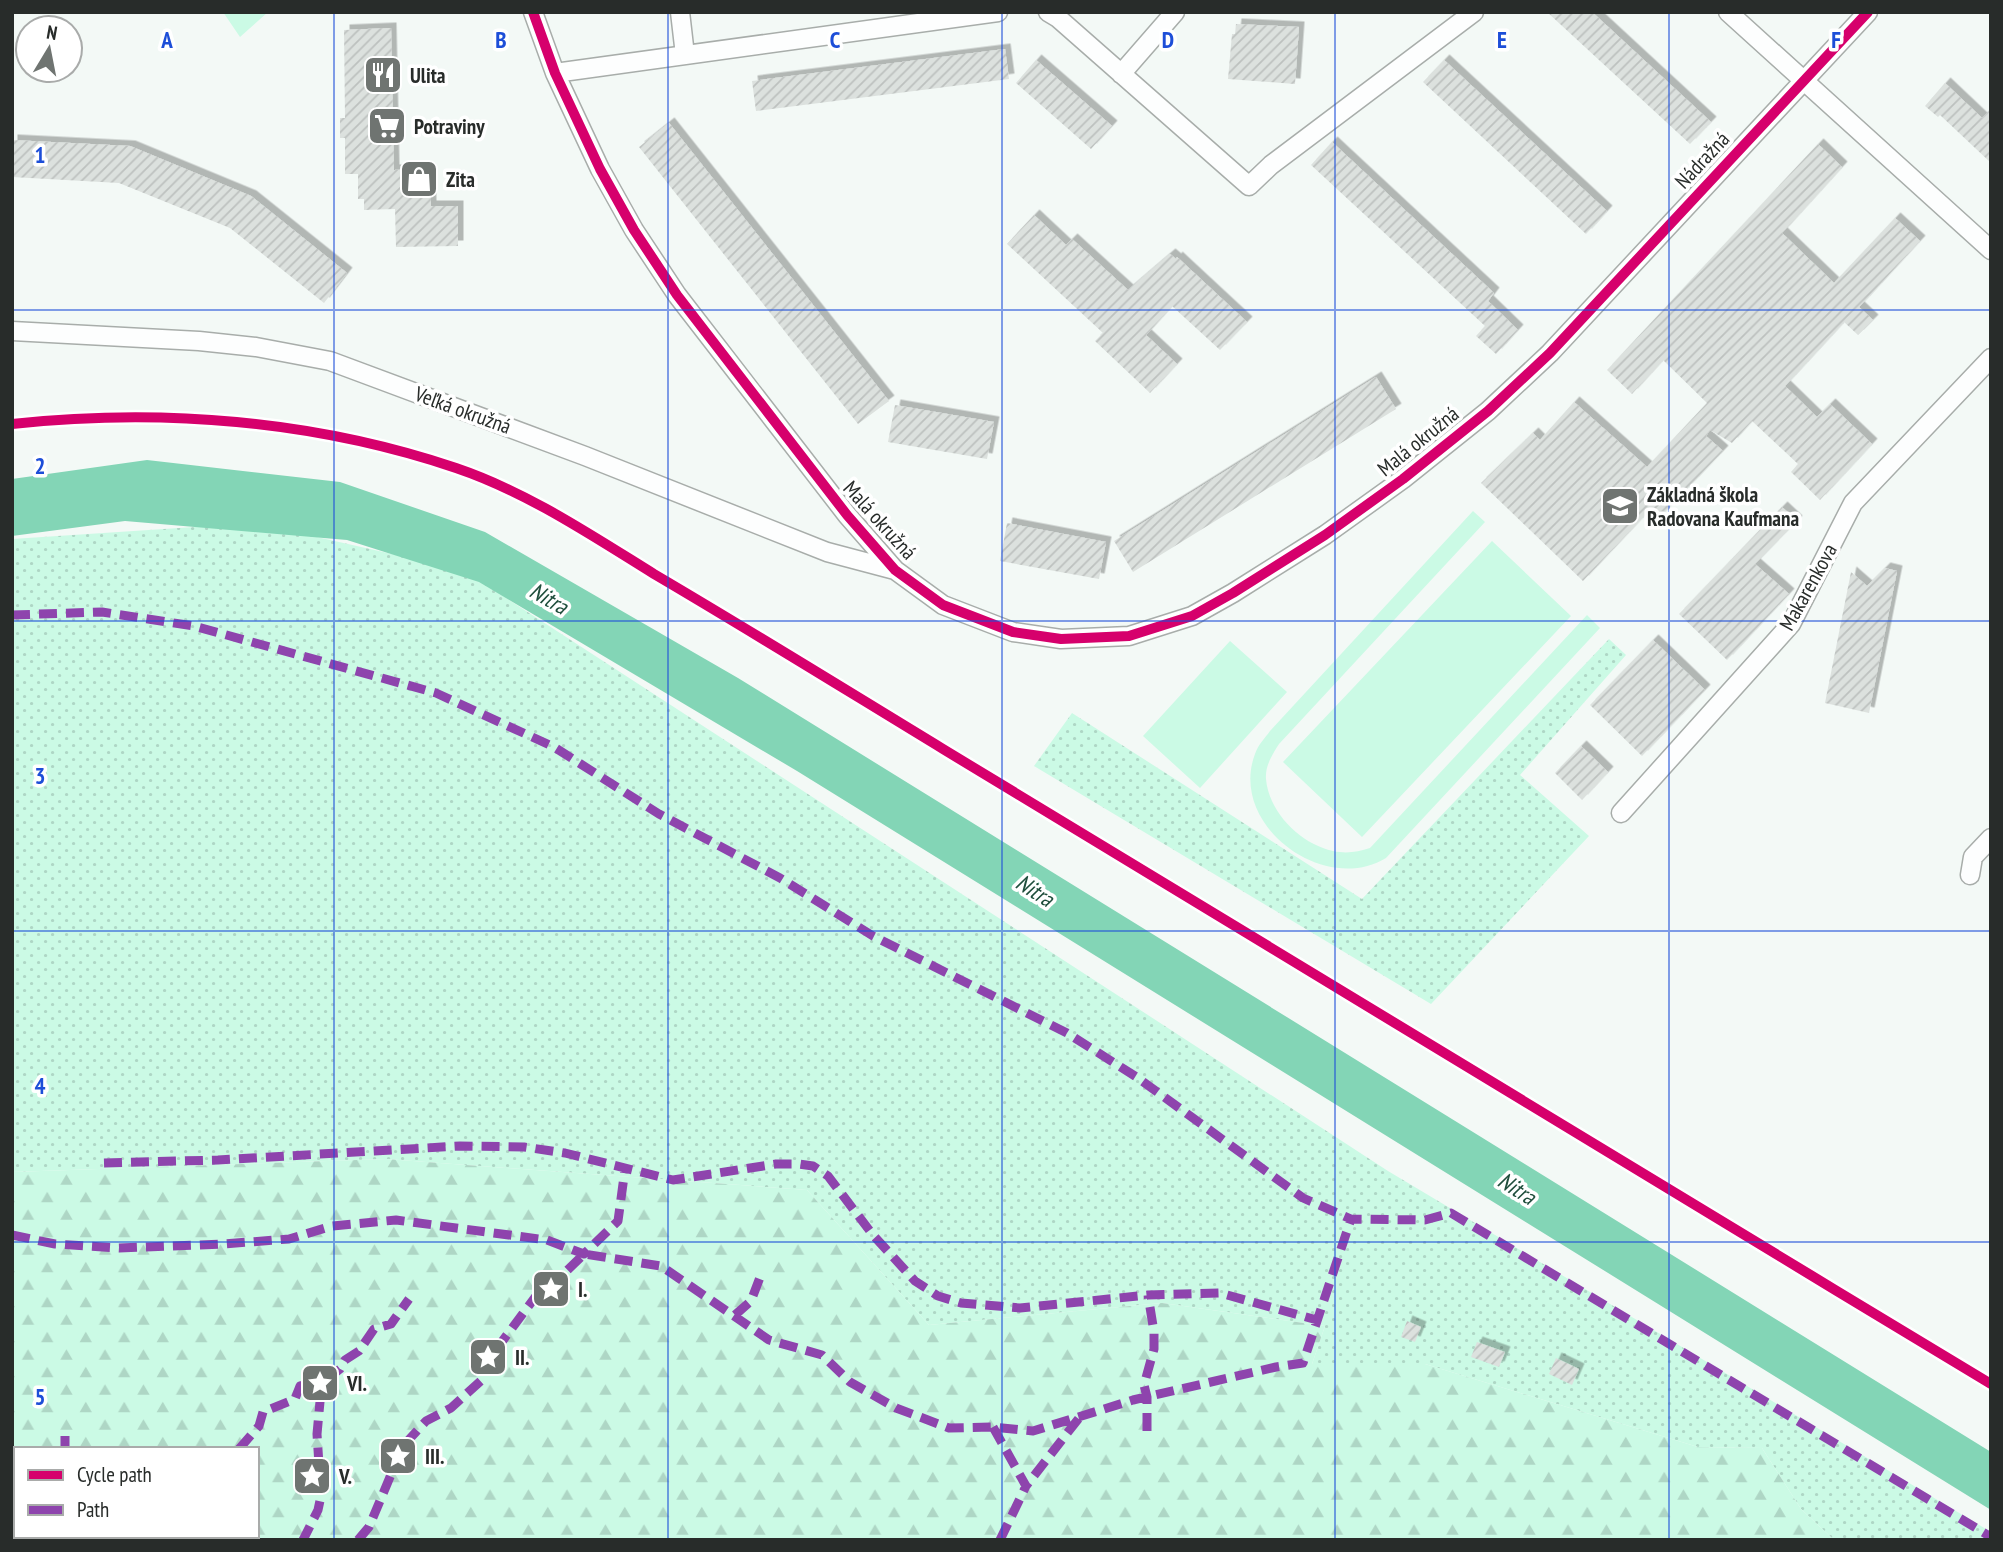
<svg xmlns="http://www.w3.org/2000/svg" width="2003" height="1552" font-family="'PT Sans Narrow',sans-serif">
	<style>
		.grass { fill: url(#grass-dots) }
		.forest { fill: url(#forest-firs); fill-rule: evenodd }
		.park { fill: #cbfae5 }
		.water { fill: #83d5b6 }
		.building { fill: url(#building-hatch); filter: url(#shadow) }
		.lines { fill: none; stroke-linecap: round; stroke-linejoin: round }
		.minor-casing { stroke: #a8adaa; stroke-width: 21 }
		.minor { stroke: #fdfefe; stroke-width: 18 }
		.quiet { stroke: #8e44ad; stroke-width: 9; stroke-dasharray: 18 9; stroke-linecap: butt }
		.cycleway-casing { stroke: #fff; stroke-width: 15 }
		.cycleway { stroke: #d6006c; stroke-width: 10 }
		.grid { fill: none; stroke: #1d4ed8; stroke-width: 2; stroke-opacity: 0.55 }
		.labels { text-anchor: middle; dominant-baseline: central; stroke-width: 7; stroke-linejoin: round; paint-order: stroke }
		.poi-label { font-size: 21px; font-weight: bold; fill: #282c2a; stroke: #fff; text-anchor: start }
		.street-label { font-size: 21px; fill: #282c2a; stroke: #fff }
		.water-label { font-size: 23px; font-style: italic; fill: #1f4e3c; stroke: #fff }
		.grid-label { font-size: 23px; text-anchor: middle; font-weight: bold; fill: #1d4ed8; stroke: #fff; stroke-width: 7; stroke-linejoin: round; paint-order: stroke }
	</style>
	<defs>
		<pattern id="grass-dots" width="8" height="8" patternUnits="userSpaceOnUse" patternTransform="scale(1.75)"><rect width="8" height="8" fill="#cbfae5"/><path d="M2 2h.1M6 6h.1" fill="none" stroke="#aed6c5" stroke-width="1.8" stroke-linecap="round"/></pattern>
		<pattern id="forest-firs" width="22" height="20" patternUnits="userSpaceOnUse" patternTransform="scale(1.75)"><rect width="22" height="20" fill="#cbfae5"/><path d="M5 1l3.5 6h-7zM16 11l3.5 6h-7z" fill="#aed6c5"/></pattern>
		<pattern id="building-hatch" width="6" height="6" patternUnits="userSpaceOnUse" patternTransform="scale(1.75)"><rect width="6" height="6" fill="#dce1de"/><path d="M-1 1l2-2M0 6l6-6M5 7l2-2" fill="none" stroke="#bdc1bf"/></pattern>
		<filter id="shadow"><feDropShadow dx="5.5" dy="-5.5" stdDeviation="0" flood-color="#0004"/></filter>
	</defs>
	<rect width="100%" height="100%" fill="#f3f9f6"/>
	<path class="grass" d="M 255,523 L 463,570 L 1388,1171 L 1991,1532 L 1991,1540 L 1834,1540 L 1801,1509 L 1762,1448 L 1698,1447 L 1425,1364 L 1312,1364 L 1325,1326 L 1162,1303 L 929,1325 L 807,1190 L 386,1159 L 12,1172 L 12,539 Z
		M 1609,639 L 1626,655 L 1520,775 L 1589,836 L 1431,1004 L 1034,766 L 1072,713 L 1362,899 Z"/>
	<path class="forest" d="M 386,1159 L 807,1190 L 929,1325 L 1162,1303 L 1325,1326 L 1312,1364 L 1425,1364 L 1698,1447 L 1762,1448 L 1801,1509 L 1834,1540 L 12,1540 L 12,1172 ZM 16,1449 L 257,1449 L 257,1536 L 16,1536 Z"/>
	<path class="park" d="M 223,12 L 268,12 L 240,37 Z
		M 1473,511 L 1485,522 L 1279,744 C 1272,755 1265,766 1266,779 C 1269,813 1301,844 1333,851 C 1346,854 1358,852 1370,848 L 1587,615 L 1600,628 L 1386,858 C 1324,896 1228,825 1255,754 C 1258,745 1265,738 1270,731 Z
		M 1492,541 L 1571,616 L 1362,837 L 1283,762 Z
		M 1230,641 L 1287,692 L 1200,788 L 1143,736 Z"/>
	<path class="water" d="M 147,460 L 340,482 L 485,532 L 738,678 L 1991,1452 L 1991,1510 L 797,771 L 479,582 L 347,540 L 125,521 L 12,536 L 12,479 Z"/>
	<path class="building" d="M 1547,12 L 1592,12 L 1711,122 L 1690,144 Z
		M 1236,24 L 1299,27 L 1295,84 L 1228,79 L 1232,34 L 1235,34 Z
		M 391,28 L 394,170 L 430,169 L 431,206 L 458,206 L 458,246 L 396,247 L 395,209 L 364,210 L 364,199 L 358,199 L 358,174 L 345,174 L 345,138 L 340,138 L 340,118 L 345,118 L 344,30 Z
		M 1005,49 L 1009,79 L 756,111 L 752,81 Z
		M 1036,60 L 1112,126 L 1091,149 L 1016,83 Z
		M 1444,60 L 1607,211 L 1586,234 L 1423,82 Z
		M 1945,83 L 1982,118 L 1991,109 L 1991,163 L 1940,115 L 1938,117 L 1925,106 Z
		M 669,123 L 889,401 L 858,424 L 639,147 Z
		M 12,140 L 130,146 L 251,196 L 347,273 L 324,303 L 230,228 L 119,183 L 12,177 Z
		M 1332,142 L 1494,293 L 1488,301 L 1518,330 L 1496,354 L 1476,336 L 1485,326 L 1311,165 Z
		M 1818,144 L 1842,167 L 1782,233 L 1834,283 L 1895,218 L 1920,241 L 1859,307 L 1873,320 L 1858,335 L 1844,322 L 1785,386 L 1817,417 L 1830,404 L 1872,444 L 1820,500 L 1791,472 L 1798,464 L 1752,421 L 1732,443 L 1710,430 L 1706,436 L 1723,451 L 1656,521 L 1647,513 L 1583,581 L 1481,483 L 1533,433 L 1540,440 L 1574,402 L 1647,467 L 1707,403 L 1663,360 L 1632,394 L 1607,370 Z
		M 1034,215 L 1066,245 L 1072,239 L 1128,290 L 1170,254 L 1176,259 L 1177,257 L 1247,322 L 1220,350 L 1172,306 L 1146,335 L 1177,364 L 1150,393 L 1095,341 L 1103,333 L 1007,244 Z
		M 1376,377 L 1396,409 L 1133,572 L 1114,541 Z
		M 895,405 L 994,422 L 987,459 L 888,442 Z
		M 1782,507 L 1797,521 L 1755,564 L 1789,594 L 1727,660 L 1679,614 Z
		M 1007,523 L 1106,542 L 1099,579 L 1000,561 Z
		M 1885,568 L 1897,571 L 1869,713 L 1825,703 L 1851,572 L 1867,586 Z
		M 1653,640 L 1705,690 L 1642,756 L 1590,705 Z
		M 1581,746 L 1608,772 L 1582,800 L 1555,773 Z
		M 1407,1321 L 1421,1327 L 1415,1342 L 1401,1337 Z
		M 1477,1342 L 1505,1352 L 1499,1367 L 1471,1357 Z
		M 1556,1358 L 1579,1369 L 1572,1385 L 1549,1374 Z"/>
	<g class="lines">
		<defs>
			<path id="minor" d="M 533,12 L 555,73 L 600,169 L 634,230 L 677,295 L 847,515 L 895,570 L 943,605 L 1013,632 L 1061,639 L 1129,636 L 1192,616 L 1233,593 L 1325,535 L 1403,479 L 1488,411 L 1550,353 L 1868,12
				M 680,12 L 685,55
				M 1048,12 L 1058,18 L 1249,186 L 1271,165 L 1474,12
				M 1728,12 L 1991,250
				M 555,73 L 998,12
				M 1121,74 L 1175,12
				M 12,331 L 199,341 L 256,347 L 330,361 L 585,456 L 827,552 L 895,570
				M 1621,813 L 1791,624 L 1853,503 L 1991,358
				M 1970,875 L 1973,857 L 1991,838"/>
		</defs>
		<use href="#minor" class="minor-casing"/>
		<use href="#minor" class="minor"/>
		<path class="quiet" d="M 12,615 L 102,612 L 194,626 L 436,693 L 554,747 L 659,814 L 780,878 L 873,936 L 1067,1033 L 1138,1078 L 1303,1198 L 1351,1219 L 1425,1220 L 1451,1213 L 1991,1537
			M 104,1163 L 218,1160 L 460,1146 L 524,1147 L 565,1153 L 673,1180 L 776,1164 L 799,1164 L 813,1166 L 828,1176 L 873,1235 L 915,1281 L 938,1296 L 961,1303 L 1020,1308 L 1148,1295 L 1220,1293 L 1317,1320
			M 12,1235 L 55,1244 L 119,1248 L 223,1244 L 289,1239 L 332,1226 L 396,1220 L 547,1240 L 584,1254 L 618,1221 L 625,1169
			M 735,1315 L 751,1301 L 762,1272
			M 326,1380 L 340,1369 L 345,1360 L 359,1351 L 374,1329 L 391,1324 L 409,1299
			M 993,1427 L 1026,1486 L 1079,1418
			M 1147,1431 L 1147,1397 L 1144,1385 L 1154,1349 L 1154,1332 L 1148,1295
			M 65,1436 L 65,1449
			M 239,1449 L 259,1426 L 263,1412 L 295,1399 L 300,1386 L 326,1380 L 321,1391 L 317,1434 L 321,1496 L 318,1510 L 303,1540
			M 55,1540 L 56,1536
			M 358,1540 L 369,1527 L 403,1446 L 426,1421 L 451,1408 L 485,1377 L 492,1355 L 536,1296 L 546,1291 L 584,1254 L 661,1266 L 769,1340 L 822,1355 L 850,1382 L 896,1408 L 949,1428 L 993,1427 L 1033,1431 L 1133,1400 L 1276,1367 L 1303,1363 L 1351,1219
			M 1000,1540 L 1026,1486"/>
		<defs>
			<path id="cycleway" d="M 533,12 L 555,73 L 600,169 L 634,230 L 677,295 L 847,515 L 895,570 L 943,605 L 1013,632 L 1061,639 L 1129,636 L 1192,616 L 1233,593 L 1325,535 L 1403,479 L 1488,411 L 1550,353 L 1868,12
				M 12,424 C 161,408 314,420 456,468 C 527,492 591,535 654,574 C 751,631 846,690 943,749 C 1292,960 1641,1173 1991,1384"/>
		</defs>
		<use href="#cycleway" class="cycleway-casing"/>
		<use href="#cycleway" class="cycleway"/>
	</g>
	<path class="grid" d="M 334,12 L 334,1540M 668,12 L 668,1540M 1002,12 L 1002,1540M 1335,12 L 1335,1540M 1669,12 L 1669,1540M 12,310 L 1991,310M 12,621 L 1991,621M 12,931 L 1991,931M 12,1242 L 1991,1242"/>
	<defs>
		<symbol id="restaurant-square" viewBox="-11 -11 22 22"><rect x="-9" y="-9" width="18" height="18" rx="4" fill="#6f7471" stroke="#fff"/><path d="M-5-6h1v4h1v-4h1v4h1v-4h1v5L-1.5 .5V6h-2V.5L-5-1ZM5-6V6H3V1.5H1.5Q1.5-4 5-6Z" fill="#fff"/></symbol>
		<symbol id="supermarket-square" viewBox="-11 -11 22 22"><rect x="-9" y="-9" width="18" height="18" rx="4" fill="#6f7471" stroke="#fff"/><path d="M-6-5.5h2.5l.6 2H6L4.5 2H-2.5L-4.4-4H-6ZM-1.5 3.2a1.3 1.3 0 1 0 .1 0ZM3 3.2a1.3 1.3 0 1 0 .1 0Z" fill="#fff"/></symbol>
		<symbol id="shop-square" viewBox="-11 -11 22 22"><rect x="-9" y="-9" width="18" height="18" rx="4" fill="#6f7471" stroke="#fff"/><path d="M-5-2.5h2.3a2.7 3.5 0 0 1 5.4 0H5L5.5 6h-11ZM-1.5-2.5h3a1.5 2.3 0 0 0-3 0Z" fill="#fff"/></symbol>
		<symbol id="school-square" viewBox="-11 -11 22 22"><rect x="-9" y="-9" width="18" height="18" rx="4" fill="#6f7471" stroke="#fff"/><path d="M0-5L7-2L0 1L-7-2ZM-4 1L0 2.5L4 1V4Q0 6-4 4Z" fill="#fff"/></symbol>
		<symbol id="sight-square" viewBox="-11 -11 22 22"><rect x="-9" y="-9" width="18" height="18" rx="4" fill="#6f7471" stroke="#fff"/><path d="M0-6L1.8-2.2L6-1.7L2.9 1.2L3.7 5.4L0 3.3L-3.7 5.4L-2.9 1.2L-6-1.7L-1.8-2.2Z" fill="#fff"/></symbol>
	</defs>
	<g fill-rule="evenodd">
		<use href="#restaurant-square" x="361" y="53" width="44" height="44"/>
		<use href="#supermarket-square" x="365" y="104" width="44" height="44"/>
		<use href="#shop-square" x="397" y="157" width="44" height="44"/>
		<use href="#school-square" x="1598" y="484" width="44" height="44"/>
		<use href="#sight-square" x="529" y="1267" width="44" height="44"/>
		<use href="#sight-square" x="466" y="1335" width="44" height="44"/>
		<use href="#sight-square" x="298" y="1361" width="44" height="44"/>
		<use href="#sight-square" x="376" y="1434" width="44" height="44"/>
		<use href="#sight-square" x="290" y="1454" width="44" height="44"/>
	</g>
	<g class="labels">
		<g class="poi-label">
			<text x="410" y="75">Ulita</text>
			<text x="414" y="126">Potraviny</text>
			<text x="446" y="179">Zita</text>
			<text x="1647" y="494">Základná škola<tspan x="1647" dy="24">Radovana Kaufmana</tspan></text>
			<text x="578" y="1289">I.</text>
			<text x="515" y="1357">II.</text>
			<text x="347" y="1383">VI.</text>
			<text x="425" y="1456">III.</text>
			<text x="339" y="1476">V.</text>
		</g>
		<g class="street-label">
			<text transform="translate(1702 160) rotate(-47)">Nádražná</text>
			<text transform="translate(463 410) rotate(20)">Veľká okružná</text>
			<text transform="translate(1418 441) rotate(-39)">Malá okružná</text>
			<text transform="translate(880 520) rotate(48)">Malá okružná</text>
			<text transform="translate(1808 587) rotate(-61)">Makarenkova</text>
		</g>
		<g class="water-label">
			<text transform="translate(549 598) rotate(30)">Nitra</text>
			<text transform="translate(1035 890) rotate(32)">Nitra</text>
			<text transform="translate(1517 1188) rotate(32)">Nitra</text>
		</g>
	</g>
	<g class="grid-label">
		<text x="167" y="48">A</text>
		<text x="501" y="48">B</text>
		<text x="835" y="48">C</text>
		<text x="1168" y="48">D</text>
		<text x="1502" y="48">E</text>
		<text x="1836" y="48">F</text>
		<text x="40" y="163">1</text>
		<text x="40" y="474">2</text>
		<text x="40" y="784">3</text>
		<text x="40" y="1094">4</text>
		<text x="40" y="1405">5</text>
	</g>
	<rect width="2003" height="1552" fill="none" stroke="#282c2a" stroke-width="28"/>
	<rect x="14" y="1447" width="245" height="91" fill="#ffffff" stroke="#a9abaa" stroke-width="2"/>
	<rect x="28" y="1470" width="35" height="10" fill="#d6006c" stroke="#a9abaa" stroke-width="2"/>
	<text x="77" y="1482" font-size="21" fill="#282c2a">Cycle path</text>
	<rect x="28" y="1505" width="35" height="10" fill="#8e44ad" stroke="#a9abaa" stroke-width="2"/>
	<text x="77" y="1517" font-size="21" fill="#282c2a">Path</text>
	<g transform="translate(49 49) rotate(10)"><circle r="33" fill="#ffffff" stroke="#a9abaa" stroke-width="2"/>
	<path d="M0-5L12 26L0 18L-12 26Z" fill="#6f7471"/>
	<text y="-10" font-size="19" font-weight="bold" text-anchor="middle" fill="#282c2a">N</text>
	</g>
</svg>
